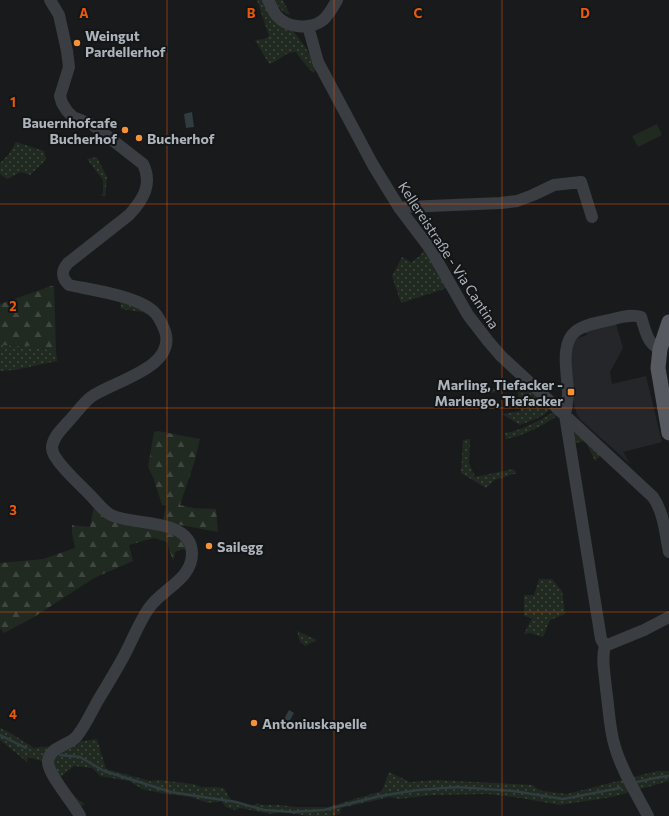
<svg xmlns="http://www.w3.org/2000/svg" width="669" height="816" font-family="Commissioner,sans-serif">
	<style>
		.built { fill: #252629 }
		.grass { fill: url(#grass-dots) }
		.forest { fill: url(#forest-firs) }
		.garden { fill: #212a21 }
		.water { fill: #2f3c40 }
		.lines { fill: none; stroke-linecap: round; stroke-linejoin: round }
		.stream { stroke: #2f3c40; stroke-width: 2.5 }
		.minor { stroke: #3a3d41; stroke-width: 12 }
		.major { stroke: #565a60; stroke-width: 15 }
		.grid { fill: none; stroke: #e8590c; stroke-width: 1; stroke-opacity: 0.55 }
		.poi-dot { fill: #f59238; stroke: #141517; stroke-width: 1.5 }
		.labels { text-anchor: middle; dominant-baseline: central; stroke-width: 4; stroke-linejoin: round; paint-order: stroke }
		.poi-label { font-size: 14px; font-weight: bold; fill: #acb3bb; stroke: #141517; text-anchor: start }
		.street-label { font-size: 14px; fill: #acb3bb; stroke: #141517 }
		.grid-label { font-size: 13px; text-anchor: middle; font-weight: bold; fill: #e8590c; stroke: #141517; stroke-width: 4; stroke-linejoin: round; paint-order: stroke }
	</style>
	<defs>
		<pattern id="grass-dots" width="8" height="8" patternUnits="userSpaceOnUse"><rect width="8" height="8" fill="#212a21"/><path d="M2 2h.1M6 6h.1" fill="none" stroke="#3f463f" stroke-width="1.8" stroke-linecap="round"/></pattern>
		<pattern id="forest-firs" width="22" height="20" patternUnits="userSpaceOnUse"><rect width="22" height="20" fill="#212a21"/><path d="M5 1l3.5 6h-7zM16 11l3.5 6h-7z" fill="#3f463f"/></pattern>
	</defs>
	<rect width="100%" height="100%" fill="#191a1c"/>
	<path class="built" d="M 616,324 L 623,348 L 610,372 L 612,384 L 646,376 L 662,442 L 623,452 L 630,464 L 581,420 L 577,415 L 574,404 L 571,351 L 575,339 L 587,335 L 586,331 Z"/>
	<path class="grass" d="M 257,0 L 263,0 L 284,27 L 294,32 L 306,48 L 317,69 L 313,73 L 300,58 L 296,52 C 285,51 280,61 269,64 L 255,40 L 264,39 L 269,36 Z
		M 274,0 L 283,0 L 290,15 C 282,12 279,8 274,0 Z
		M 16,142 L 44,151 L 46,160 L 30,175 L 21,172 L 7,179 L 0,174 L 0,163 L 9,154 Z
		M 97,157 L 107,177 L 105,197 L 100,195 L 103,194 L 103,180 L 87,159 Z
		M 425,249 L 447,288 L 401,303 L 392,276 L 402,257 L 411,262 L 420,256 Z
		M 120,296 L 150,315 L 142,312 L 121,309 Z
		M 0,345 L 30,346 L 56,351 L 57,361 L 15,370 L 0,371 Z
		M 525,384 L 550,408 C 546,417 529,421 520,425 L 502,414 L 521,411 L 517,389 L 491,393 L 491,390 Z
		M 558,409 L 562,412 C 547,424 526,435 506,439 L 505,433 C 521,431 545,418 558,409 Z
		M 565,415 L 605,451 L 595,461 L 587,444 L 583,441 L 576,443 L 575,451 Z
		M 470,439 L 469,463 L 475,477 L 513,469 L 517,473 L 495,480 L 486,488 L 461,473 L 463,440 Z
		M 539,579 L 552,579 L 562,591 L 565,614 L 550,620 L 543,637 L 530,633 L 524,634 L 532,618 L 524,616 L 524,595 L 534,595 Z
		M 297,631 L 317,640 L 305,646 L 300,642 Z
		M 0,728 L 9,732 L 34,748 L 39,747 L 62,746 L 79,740 L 83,741 L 97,739 L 106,769 L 150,781 L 159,780 L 193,784 L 201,787 L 215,787 L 224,788 L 230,799 L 252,807 L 257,803 L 262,805 L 280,805 L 295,807 L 328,807 L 382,791 L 389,772 L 410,782 L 436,780 L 533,785 L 536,788 L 543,791 L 567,794 L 657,771 L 669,771 L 669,781 L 612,797 L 560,805 L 521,798 L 488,794 L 432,795 L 400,799 L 390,797 L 341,808 L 340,814 L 329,816 L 308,816 L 282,812 L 271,814 L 240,808 L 235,810 L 226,807 L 221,801 L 208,803 L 190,797 L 161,793 L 142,789 L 129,781 L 100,776 L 92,768 L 74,766 L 59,778 L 75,797 L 85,805 L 74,807 L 48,763 L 28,757 L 27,762 L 0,740 Z"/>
	<path class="forest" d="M 54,285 L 56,351 L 30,346 L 0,345 L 0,304 Z
		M 158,431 L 200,439 L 195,460 L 180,505 L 193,508 L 216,509 L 218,532 L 175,524 L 192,552 L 183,549 L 175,552 L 175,555 L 173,561 L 167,542 L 154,538 L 129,545 L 133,561 L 94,578 L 34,617 L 4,633 L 0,628 L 0,563 L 43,559 L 75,548 L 72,533 L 72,525 L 90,527 L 93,510 L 99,504 L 106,512 L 162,525 L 166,506 L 162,505 L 153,477 L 148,467 L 154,432 Z"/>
	<path class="garden" d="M 657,124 L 662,135 L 638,147 L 632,136 Z"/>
	<path class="water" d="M 192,112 L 194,127 L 186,128 L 184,114 Z
		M 289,710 L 294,713 L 289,722 L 284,719 Z"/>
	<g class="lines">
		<path class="stream" d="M 0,735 L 26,748
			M 60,755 L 80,757 L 104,771 L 171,792 L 236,802 L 264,810 L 292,812 L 324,810 L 380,796 L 418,790 L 457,787 L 513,791 L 563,799 L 620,788
			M 637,782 L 660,777 L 669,776"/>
		<path class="minor" d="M 50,0 L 59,15 L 67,51 L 69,67 L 60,96 L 62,103 L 67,111 L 73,117 L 93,125 L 143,164 C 153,184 143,200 129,215 L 68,263 C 61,271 61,277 69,285 C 91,290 141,296 156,314 C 159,318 163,326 165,331 C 177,368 113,381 91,397 C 82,404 75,415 67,423 C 61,430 53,437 52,447 C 52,451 53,454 56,458 C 65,472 79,483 91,496 C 97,502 103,511 111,515 C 132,526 191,517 192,553 C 192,580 163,588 149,608 C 140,621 134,636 127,650 C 118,668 107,685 97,702 C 91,713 85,726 77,736 C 69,746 50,746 48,761 C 47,774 73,802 80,816
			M 268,0 C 271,5 273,12 277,16 C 287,28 310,30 323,20 C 329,15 333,7 337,0
			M 308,26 L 318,62 L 373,165 L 400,209 L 431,250 L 468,315 L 488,341 L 501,356 L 653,497 C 664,513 665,533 669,552
			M 400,209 L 406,207 L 501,203 L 517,201 L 533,195 L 554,185 L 581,182 L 592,217
			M 605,646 L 644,630 L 669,617
			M 648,816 C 636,793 622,771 615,747 C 609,728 609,708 606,689 C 605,675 601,659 605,646 L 601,639 L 565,415 C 566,408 568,401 568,393 C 568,375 559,344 576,331 C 584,325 595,323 605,321 C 616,319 630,313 641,317 C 645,329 647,344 660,349"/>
		<path class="major" d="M 669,322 L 660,349 L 658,368 L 669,433"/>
	</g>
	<path class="grid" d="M 167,0 L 167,816M 334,0 L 334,816M 502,0 L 502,816M 0,204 L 669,204M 0,408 L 669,408M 0,612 L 669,612"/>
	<g class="poi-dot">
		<circle cx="77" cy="43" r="4"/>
		<circle cx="125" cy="130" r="4"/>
		<circle cx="139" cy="138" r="4"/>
		<rect x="567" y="388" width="8" height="8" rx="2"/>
		<circle cx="209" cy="546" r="4"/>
		<circle cx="254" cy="723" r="4"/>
	</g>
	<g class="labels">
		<g class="poi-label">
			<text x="85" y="35">Weingut<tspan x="85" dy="16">Pardellerhof</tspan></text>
			<text x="117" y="122" text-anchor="end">Bauernhofcafe<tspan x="117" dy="16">Bucherhof</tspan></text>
			<text x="147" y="138">Bucherhof</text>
			<text x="563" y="384" text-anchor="end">Marling, Tiefacker -<tspan x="563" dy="16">Marlengo, Tiefacker</tspan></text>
			<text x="217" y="546">Sailegg</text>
			<text x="262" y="723">Antoniuskapelle</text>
		</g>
		<g class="street-label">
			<text transform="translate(449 255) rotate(57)">Kellereistraße - Via Cantina</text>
		</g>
	</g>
	<g class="grid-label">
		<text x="84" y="18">A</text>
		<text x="251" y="18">B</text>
		<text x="418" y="18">C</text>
		<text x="585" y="18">D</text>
		<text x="13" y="107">1</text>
		<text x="13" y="311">2</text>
		<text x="13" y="515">3</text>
		<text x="13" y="719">4</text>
	</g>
</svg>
